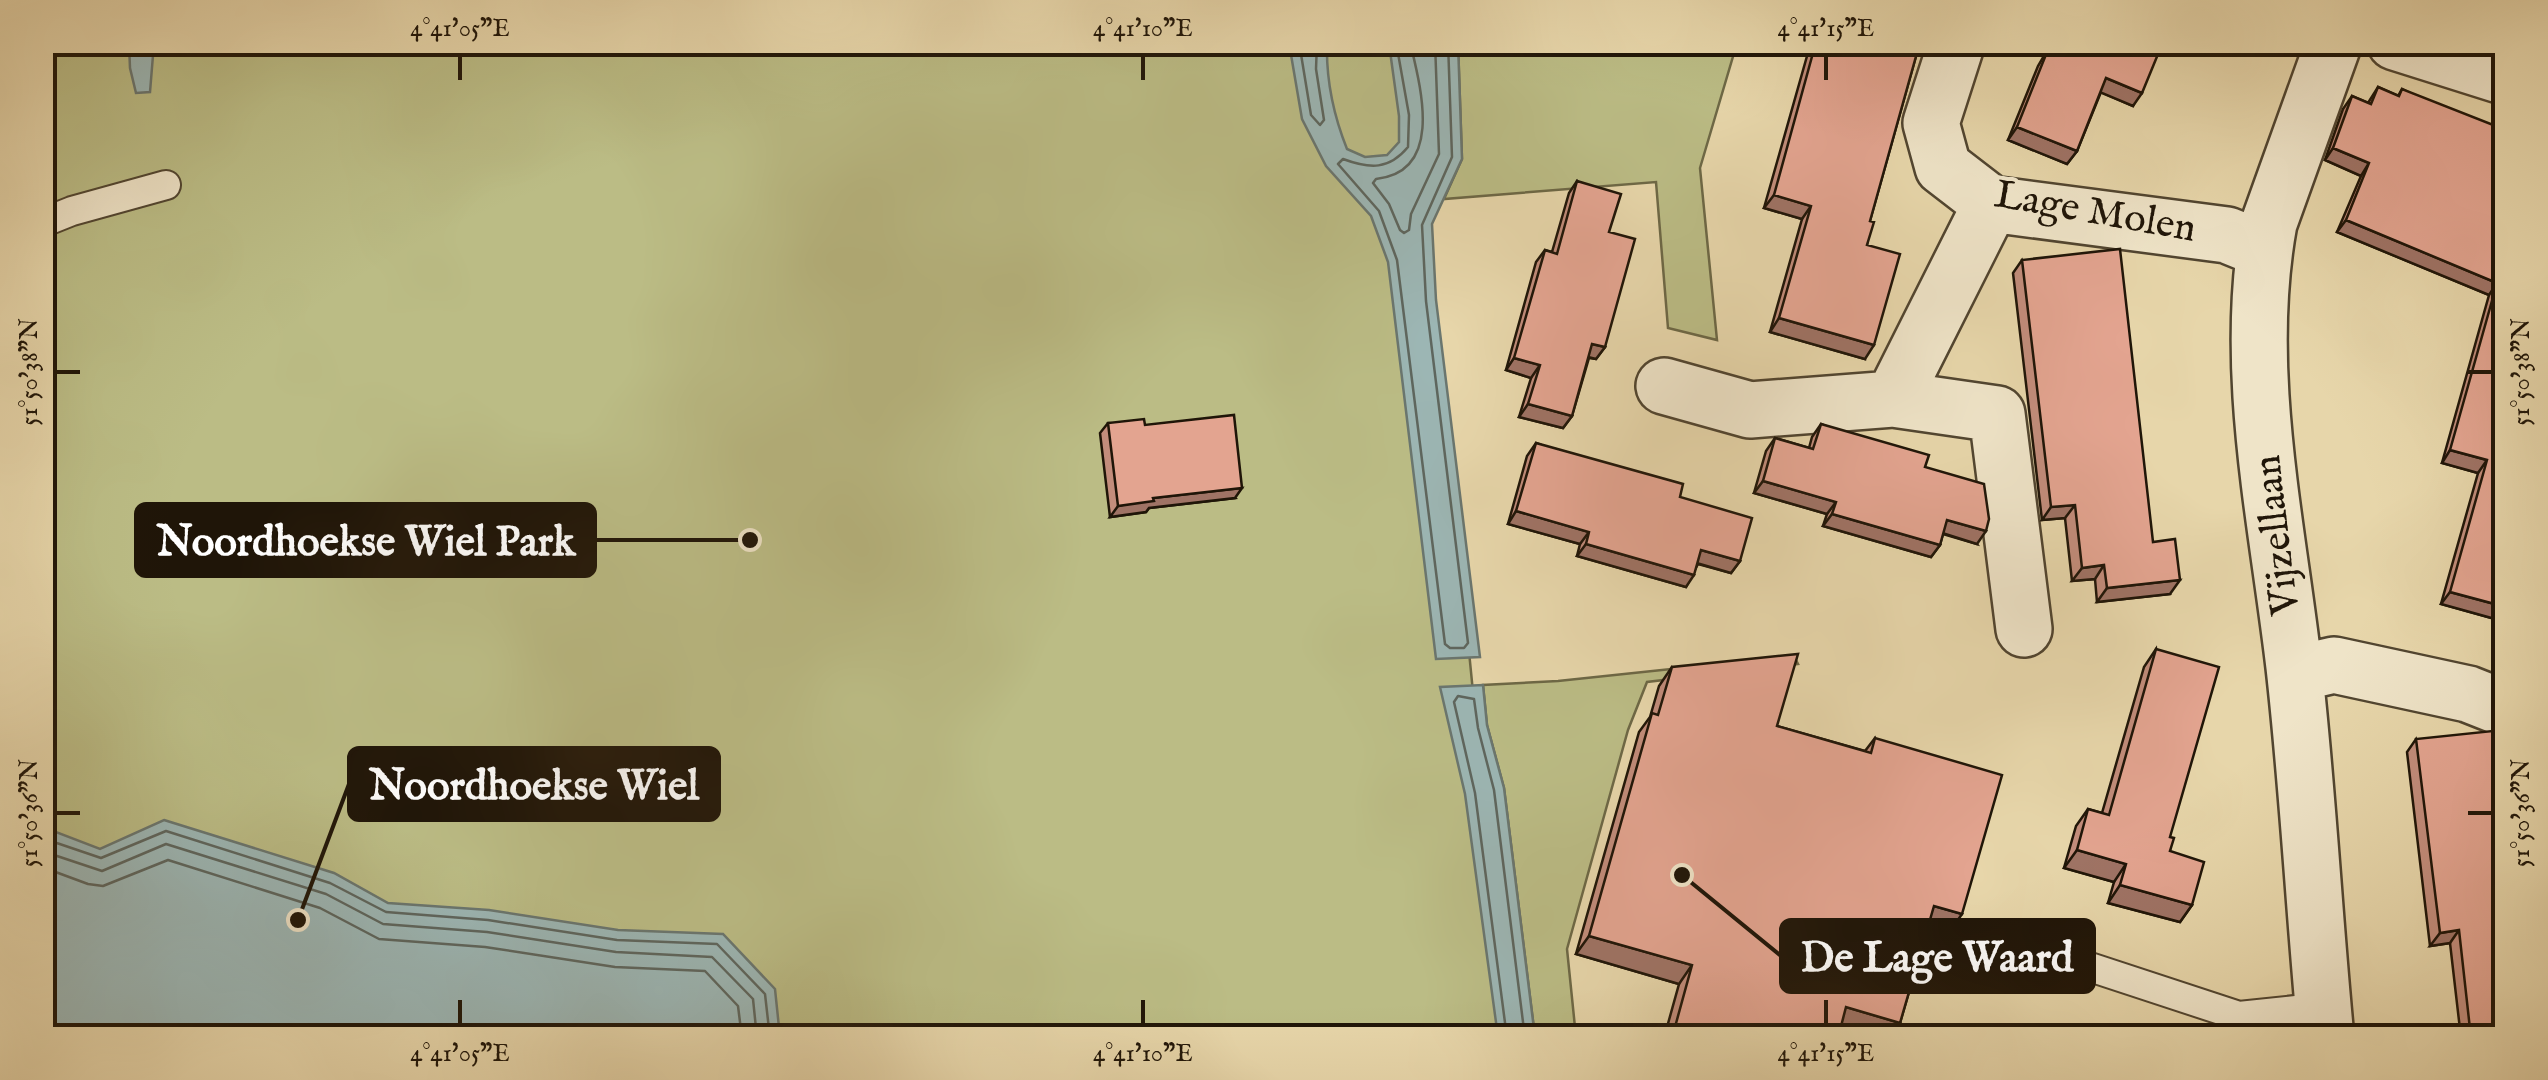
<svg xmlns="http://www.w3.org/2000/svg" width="2548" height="1080" font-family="'IM FELL English',serif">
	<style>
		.green { fill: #bbbc85; stroke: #6d6846; stroke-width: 2.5 }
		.water { fill: #9cb6b4; stroke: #6a766f; stroke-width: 2.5 }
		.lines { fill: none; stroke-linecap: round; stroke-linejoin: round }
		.shore { stroke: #5e665e; stroke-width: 2.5 }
		.lane-casing { stroke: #514530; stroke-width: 32 }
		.street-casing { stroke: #514530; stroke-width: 60 }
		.lane { stroke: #efe4c8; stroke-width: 28 }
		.street { stroke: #efe4c8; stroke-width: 55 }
		.wall { fill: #c38d7c; stroke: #1f1508; stroke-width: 2.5 }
		.shaded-wall { fill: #9f7365; stroke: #1f1508; stroke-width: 2.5 }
		.building { fill: #e3a490; stroke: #1f1508; stroke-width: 2.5 }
		.ticks { fill: none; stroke: #1f1508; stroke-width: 4 }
		.labels { text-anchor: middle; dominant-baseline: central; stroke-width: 8; stroke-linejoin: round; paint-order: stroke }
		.street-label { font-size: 40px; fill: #1f1508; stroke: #efe4c8 }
		.leader { fill: none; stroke: #1f1508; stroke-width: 4 }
		.callout-dot { fill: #1f1508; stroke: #efe4c8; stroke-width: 4 }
		.callout { fill: #1f1508; stroke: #1f1508; stroke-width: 4 }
		.callout-label { font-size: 42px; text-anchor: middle; font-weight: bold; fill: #fff }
		.neatline { fill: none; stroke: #1f1508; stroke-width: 4 }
		.ticks-label { font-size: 25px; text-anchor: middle; fill: #1f1508 }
	</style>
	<rect width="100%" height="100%" fill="#e7d6aa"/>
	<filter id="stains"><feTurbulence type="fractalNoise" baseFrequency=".002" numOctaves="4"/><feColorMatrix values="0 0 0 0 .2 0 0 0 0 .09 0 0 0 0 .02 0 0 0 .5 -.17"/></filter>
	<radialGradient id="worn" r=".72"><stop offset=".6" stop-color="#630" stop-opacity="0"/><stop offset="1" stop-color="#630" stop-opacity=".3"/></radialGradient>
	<path class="green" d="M 42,43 L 1409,43 L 1507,1037 L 43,1037 Z
		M 1458,43 L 1737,43 L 1700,168 L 1717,340 L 1668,328 L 1656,182 L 1444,199 L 1462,159 Z
		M 1794,656 L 1798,664 L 1647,682 L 1628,730 L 1567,949 L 1576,1037 L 1535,1037 L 1504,788 L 1487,725 L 1483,685 L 1558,681 Z"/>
	<path class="water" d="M 129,43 L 154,43 L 150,92 L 136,93 L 130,68 Z
		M 1289,43 L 1327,43 C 1326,80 1333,114 1347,149 L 1365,157 L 1387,155 L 1399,142 L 1399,116 L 1390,51 L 1385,43 L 1458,43 L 1462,159 L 1432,224 L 1436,300 L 1480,657 L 1436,659 L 1388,262 L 1371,216 L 1326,166 L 1302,119 Z
		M 1483,685 L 1487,725 L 1504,788 L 1535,1037 L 1498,1037 L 1465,794 L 1440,687 Z
		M 164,820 L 334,873 L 388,903 L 489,910 L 618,930 L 723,934 L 775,989 L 780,1037 L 43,1037 L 43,827 L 100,849 Z"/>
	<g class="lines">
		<path class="shore" d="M 1299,42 L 1311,115 L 1320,125 L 1324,120 L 1316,69 L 1317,42
			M 1396,42 L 1409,115 L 1408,147 C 1389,170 1370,169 1343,159 L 1338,164 L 1379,211 L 1397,260 L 1445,644 L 1450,648 L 1464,648 L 1468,643 L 1426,301 L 1422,225 L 1452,157 L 1448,42
			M 1410,42 C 1421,88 1444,172 1376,179 L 1373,183 L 1389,204 L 1400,230 L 1404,233 L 1409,230 L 1411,214 L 1439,154 L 1435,42
			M 42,838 L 101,858 L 166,831 L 330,883 L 386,912 L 488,920 L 617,940 L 717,944 L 765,994 L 770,1038
			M 42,851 L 102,871 L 166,844 L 326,894 L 383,924 L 487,932 L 616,952 L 712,957 L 753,999 L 757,1038
			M 42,867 L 88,884 L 103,886 L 168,860 L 320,908 L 379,939 L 485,947 L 615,967 L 705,971 L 738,1006 L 742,1038
			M 1507,1038 L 1475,793 L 1454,702 L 1458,696 L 1474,699 L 1478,728 L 1494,790 L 1525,1038"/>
		<defs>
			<path id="lane" d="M 42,223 L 72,211 L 166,185
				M 2026,946 L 2239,1016 L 2323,1007"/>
			<path id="street" d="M 1957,42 L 1931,123 L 1943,167 L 1991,204 L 2227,235 L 2264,250
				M 2395,42 L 2506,77
				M 1664,386 L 1750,410 L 1893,399 L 1997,414 L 2024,629
				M 1893,399 L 1991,204
				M 2295,674 L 2334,665 L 2468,694 L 2506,709
				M 2326,1038 C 2314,914 2308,790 2294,667 C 2277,521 2242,369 2269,223 L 2334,42"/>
		</defs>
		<use href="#lane" class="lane-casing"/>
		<use href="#street" class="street-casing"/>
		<use href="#lane" class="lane"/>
		<use href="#street" class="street"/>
	</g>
	<path class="wall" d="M 1811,42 L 1920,42 L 1870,221 L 1867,245 L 1865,359 L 1770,332 L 1802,219 L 1764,208 Z
		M 2052,42 L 2163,42 L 2133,106 L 2101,92 L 2077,151 L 2067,164 L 2008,140 L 2038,66 Z
		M 2378,87 L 2398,96 L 2402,89 L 2506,142 L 2506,622 L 2441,604 L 2478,473 L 2442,463 L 2489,295 L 2337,232 L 2361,176 L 2325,160 L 2343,109 L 2352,96 L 2368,103 Z
		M 1577,181 L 1609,232 L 1605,347 L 1596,359 L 1589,358 L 1572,416 L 1563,428 L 1519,417 L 1531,378 L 1506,370 L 1536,262 L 1545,250 L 1552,252 L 1569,193 Z
		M 2022,260 L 2153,542 L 2170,594 L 2097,602 L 2095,579 L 2072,581 L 2065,518 L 2042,520 L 2013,273 Z
		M 1108,423 L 1145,425 L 1235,498 L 1149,508 L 1146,512 L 1110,517 L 1100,433 Z
		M 1821,424 L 1925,467 L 1977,544 L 1943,534 L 1940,545 L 1931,557 L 1823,526 L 1827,514 L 1754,493 L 1766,451 L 1775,438 L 1809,448 L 1812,437 Z
		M 1536,443 L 1680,497 L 1740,561 L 1731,573 L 1698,564 L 1686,587 L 1577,556 L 1580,544 L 1508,524 L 1527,456 Z
		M 2156,649 L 2170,837 L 2170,851 L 2192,905 L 2180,922 L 2108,903 L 2114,882 L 2064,868 L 2076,826 L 2088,809 L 2102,813 L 2144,667 Z
		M 1672,667 L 1777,726 L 1865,751 L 1875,738 L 1949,933 L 1928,927 L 1900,1023 L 1890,1038 L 1873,1038 L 1840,1028 L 1838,1038 L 1664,1038 L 1679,984 L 1576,954 L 1639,732 L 1650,717 L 1659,686 Z
		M 2416,739 L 2506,1038 L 2461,1038 L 2450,943 L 2430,946 L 2407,752 Z"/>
	<path class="shaded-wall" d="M 2106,78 L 2142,93 L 2133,106 L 2097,91 Z
		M 2017,127 L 2077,151 L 2067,164 L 2008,140 Z
		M 2333,148 L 2369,163 L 2361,176 L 2325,160 Z
		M 1774,195 L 1811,206 L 1802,219 L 1764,208 Z
		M 2346,220 L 2497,283 L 2489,295 L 2337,232 Z
		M 1779,318 L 1874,345 L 1865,359 L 1770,332 Z
		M 1592,344 L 1605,347 L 1596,359 L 1584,356 Z
		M 1514,358 L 1540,365 L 1531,378 L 1506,370 Z
		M 1528,404 L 1572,416 L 1563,428 L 1519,417 Z
		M 2450,450 L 2487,460 L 2478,473 L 2442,463 Z
		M 1763,481 L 1836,502 L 1827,514 L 1754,493 Z
		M 1242,488 L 1235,498 L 1149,508 L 1146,512 L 1110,517 L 1118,506 L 1153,498 Z
		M 2075,505 L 2065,518 L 2042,520 L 2051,507 Z
		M 1516,511 L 1589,532 L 1580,544 L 1508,524 Z
		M 1832,514 L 1940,545 L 1931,557 L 1823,526 Z
		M 1947,520 L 1986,531 L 1977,544 L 1939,532 Z
		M 1586,544 L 1694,575 L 1686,587 L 1577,556 Z
		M 1701,550 L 1740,561 L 1731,573 L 1693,562 Z
		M 2104,565 L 2095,579 L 2072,581 L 2082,568 Z
		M 2180,580 L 2170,594 L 2097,602 L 2107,588 Z
		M 2450,592 L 2506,607 L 2506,622 L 2441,604 Z
		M 2077,850 L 2126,864 L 2114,882 L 2064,868 Z
		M 2120,885 L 2192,905 L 2180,922 L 2108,903 Z
		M 1934,906 L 1962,914 L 1949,933 L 1922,925 Z
		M 2459,930 L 2450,943 L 2430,946 L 2440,933 Z
		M 1589,936 L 1692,965 L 1679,984 L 1576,954 Z
		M 1846,1007 L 1900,1023 L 1890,1038 L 1873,1038 L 1833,1026 Z"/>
	<path class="building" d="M 1816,42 L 1920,42 L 1870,221 L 1874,222 L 1867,245 L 1900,254 L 1874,345 L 1779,318 L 1811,206 L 1774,195 Z
		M 2055,42 L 2163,42 L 2142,93 L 2106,78 L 2077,151 L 2017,127 L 2047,52 L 2050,53 Z
		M 2378,87 L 2399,96 L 2402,89 L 2506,130 L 2502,141 L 2506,142 L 2506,607 L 2450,592 L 2487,460 L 2450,450 L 2497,283 L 2346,220 L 2369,163 L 2333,148 L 2352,96 L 2371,104 Z
		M 1577,181 L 1621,194 L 1609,232 L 1635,239 L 1605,347 L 1592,344 L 1572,416 L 1528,404 L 1540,365 L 1514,358 L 1545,250 L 1557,254 Z
		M 2120,249 L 2153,542 L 2175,539 L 2180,580 L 2107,588 L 2104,565 L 2082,568 L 2075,505 L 2051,507 L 2022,260 Z
		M 1234,415 L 1242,488 L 1153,498 L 1154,501 L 1118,506 L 1108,423 L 1144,419 L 1145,425 Z
		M 1821,424 L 1929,455 L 1925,467 L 1984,484 L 1989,519 L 1986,531 L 1947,520 L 1940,545 L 1832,514 L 1836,502 L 1763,481 L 1775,438 L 1813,449 Z
		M 1536,443 L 1683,484 L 1680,497 L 1752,518 L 1740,561 L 1701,550 L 1694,575 L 1586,544 L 1589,532 L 1516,511 Z
		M 2156,649 L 2219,667 L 2170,837 L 2174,838 L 2170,851 L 2204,862 L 2192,905 L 2120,885 L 2126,864 L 2077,850 L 2088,809 L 2109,815 Z
		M 1798,654 L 1777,726 L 1871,753 L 1875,738 L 2002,775 L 1962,914 L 1934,906 L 1900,1023 L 1846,1007 L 1838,1038 L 1672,1038 L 1692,965 L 1589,936 L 1652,713 L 1658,715 L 1672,667 Z
		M 2502,730 L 2506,760 L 2506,1038 L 2471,1038 L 2459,930 L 2440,933 L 2416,739 Z"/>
	<path class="ticks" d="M 460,55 L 460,80M 1143,55 L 1143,80M 1826,55 L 1826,80M 55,372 L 80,372M 2468,372 L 2493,372M 55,813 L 80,813M 2468,813 L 2493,813M 460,1000 L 460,1025M 1143,1000 L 1143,1025M 1826,1000 L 1826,1025"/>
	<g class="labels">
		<g class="street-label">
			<text transform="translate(2095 213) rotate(10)">Lage Molen</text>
			<text transform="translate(2278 535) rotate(-97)">Vijzellaan</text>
		</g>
	</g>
	<path class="leader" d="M750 540L595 540M298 920L349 784M1682 875L1781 956"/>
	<g class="callout-dot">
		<circle cx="750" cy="540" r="10"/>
		<circle cx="298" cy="920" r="10"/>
		<circle cx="1682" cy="875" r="10"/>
	</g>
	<g class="callout">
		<rect x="136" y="504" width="459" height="72" rx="10"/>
		<rect x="349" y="748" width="370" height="72" rx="10"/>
		<rect x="1781" y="920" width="313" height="72" rx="10"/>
	</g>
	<g class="callout-label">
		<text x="366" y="555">Noordhoekse Wiel Park</text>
		<text x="534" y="799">Noordhoekse Wiel</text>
		<text x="1937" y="971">De Lage Waard</text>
	</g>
	<rect width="2548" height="1080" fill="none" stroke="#e7d6aa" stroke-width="110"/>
	<rect x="55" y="55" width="2438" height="970" class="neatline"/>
	<g class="ticks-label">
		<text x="460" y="36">4°41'05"E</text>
		<text x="1143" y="36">4°41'10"E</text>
		<text x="1826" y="36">4°41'15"E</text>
		<text transform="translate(28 372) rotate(-90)" y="9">51°50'38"N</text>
		<text transform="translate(2520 372) rotate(-90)" y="9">51°50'38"N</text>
		<text transform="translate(28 813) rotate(-90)" y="9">51°50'36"N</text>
		<text transform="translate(2520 813) rotate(-90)" y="9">51°50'36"N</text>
		<text x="460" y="1061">4°41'05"E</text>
		<text x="1143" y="1061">4°41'10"E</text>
		<text x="1826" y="1061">4°41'15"E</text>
	</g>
	<rect width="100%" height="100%" filter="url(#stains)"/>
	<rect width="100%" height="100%" fill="url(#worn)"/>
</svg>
